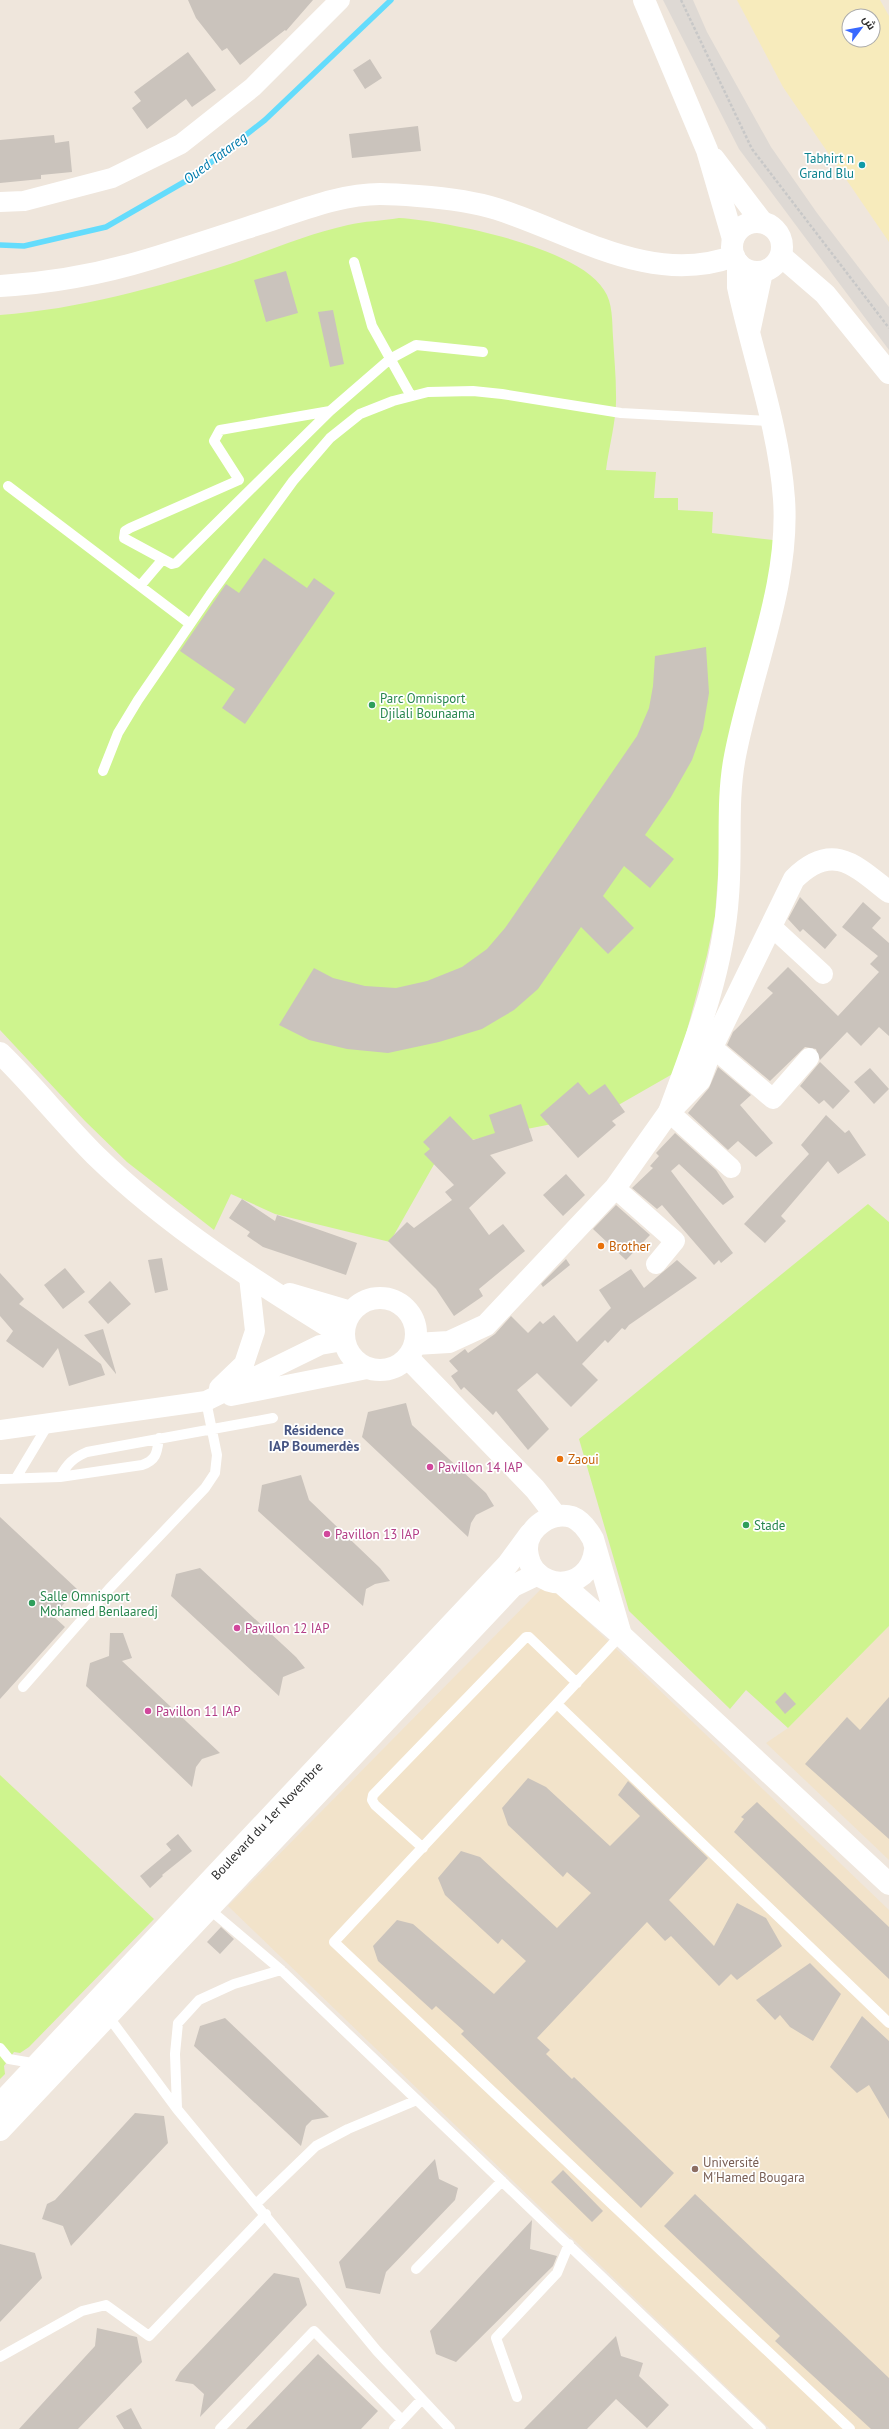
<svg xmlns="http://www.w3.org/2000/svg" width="889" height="2429" font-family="'PT Sans',Cairo,sans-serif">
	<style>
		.education { fill: #f2e3ca }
		.sand { fill: #f7ebbc; fill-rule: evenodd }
		.pitch { fill: #cef48e }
		.plaza { fill: #ded9d4 }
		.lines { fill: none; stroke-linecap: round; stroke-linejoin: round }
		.stream { stroke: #64dcfc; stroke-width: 5.5 }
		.building { fill: #cac3bc }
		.path { stroke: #c8c8c8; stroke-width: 2.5; stroke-dasharray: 3 2; stroke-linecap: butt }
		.lane { stroke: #fff; stroke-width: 10 }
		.street { stroke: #fff; stroke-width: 20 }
		.secondary { stroke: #fff; stroke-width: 22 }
		.culture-dot { fill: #0f9aa8; stroke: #fff; stroke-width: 1.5 }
		.leisure-dot { fill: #2e9e5b; stroke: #fff; stroke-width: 1.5 }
		.food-dot { fill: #e8710a; stroke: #fff; stroke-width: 1.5 }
		.hotel-dot { fill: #d1479c; stroke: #fff; stroke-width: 1.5 }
		.education-dot { fill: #8d6e63; stroke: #fff; stroke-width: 1.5 }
		.labels { text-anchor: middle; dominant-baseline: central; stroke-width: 3.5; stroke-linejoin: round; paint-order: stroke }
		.culture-label { font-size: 13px; fill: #0d838f; stroke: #fff; text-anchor: end }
		.leisure-label { font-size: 13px; fill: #27864d; stroke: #fff; text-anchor: start }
		.food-label { font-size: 13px; fill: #c56008; stroke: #fff; text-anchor: start }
		.hotel-label { font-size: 13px; fill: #b23c85; stroke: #fff; text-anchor: start }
		.street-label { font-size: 13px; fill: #2c2c2c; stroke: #fff }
		.education-label { font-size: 13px; fill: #785e54; stroke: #fff; text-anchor: start }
		.water-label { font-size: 14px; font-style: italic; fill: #007aab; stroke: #fff }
		.neighbourhood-label { font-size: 14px; font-weight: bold; fill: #465482; stroke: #fff }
	</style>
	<rect width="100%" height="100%" fill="#efe6dc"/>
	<path class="education" d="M 546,1584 L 558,1593 L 889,1910 L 889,2429 L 770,2429 L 228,1906 Z
		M 889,1626 L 889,1860 L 766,1743 L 788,1728 Z"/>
	<path class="sand" d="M 737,0 L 880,0 L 889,16 L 889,242 L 783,87 ZM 849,16 L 873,16 L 873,40 L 849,40 Z"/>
	<path class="pitch" d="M 399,218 C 447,221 578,247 604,290 C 613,303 612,321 613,337 C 614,356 616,375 616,395 C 617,419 609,446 606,470 L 656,472 L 654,498 L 678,498 L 678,510 L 713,512 L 712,533 L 773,540 L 774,579 L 722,819 L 715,916 L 707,955 L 676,1072 L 594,1119 L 552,1124 L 471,1140 L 441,1152 L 390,1242 L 275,1214 L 231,1194 L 214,1230 L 127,1162 L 85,1121 L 0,1030 L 0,315 C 79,309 155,288 230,264 C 269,251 307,234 348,225 C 364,221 382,221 399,218 Z
		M 868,1204 L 889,1222 L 889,1626 L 788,1728 L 746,1690 L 730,1709 L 629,1611 L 579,1439 Z
		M 0,1775 L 154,1919 L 29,2047 L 20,2053 L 14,2052 L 4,2066 L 5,2074 L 0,2079 Z"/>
	<path class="plaza" d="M 663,0 L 693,0 L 707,32 L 771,147 L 817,213 L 889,307 L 889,350 L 739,149 Z"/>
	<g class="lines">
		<path class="stream" d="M 0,245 L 24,246 L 106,227 L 191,178 L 265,120 L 391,0"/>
	</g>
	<path class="building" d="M 188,0 L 313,0 L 286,31 L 285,30 L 240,65 L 227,48 L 222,51 L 196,18 Z
		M 188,52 L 216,90 L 192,107 L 186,99 L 147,129 L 132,108 L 141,101 L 134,92 Z
		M 370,59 L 382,78 L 365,89 L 353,70 Z
		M 418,126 L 421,151 L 352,158 L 349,134 Z
		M 54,135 L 55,143 L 69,141 L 72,172 L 41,175 L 41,179 L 0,183 L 0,140 Z
		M 286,271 L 298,313 L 266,322 L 254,280 Z
		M 333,310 L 344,364 L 330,367 L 318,312 Z
		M 264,558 L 307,588 L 314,578 L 335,593 L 245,724 L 222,708 L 235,689 L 180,651 L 226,584 L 239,593 Z
		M 706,647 L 709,693 L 703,729 L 692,760 L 671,797 L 645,835 L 674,859 L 650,888 L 624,866 L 603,896 L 634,928 L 608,954 L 581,927 L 538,989 L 514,1010 L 482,1029 L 439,1042 L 388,1053 L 347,1049 L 309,1040 L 279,1025 L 314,968 L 333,978 L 365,986 L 396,988 L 427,981 L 462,967 L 487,949 L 505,928 L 637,736 L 649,708 L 653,686 L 655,656 Z
		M 800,897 L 837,935 L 825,949 L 803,929 L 800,932 L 788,919 Z
		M 863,902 L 881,918 L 872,928 L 889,943 L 889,1036 L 879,1027 L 861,1046 L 847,1032 L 820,1060 L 816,1049 L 805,1047 L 770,1081 L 727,1045 L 733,1032 L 773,993 L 767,988 L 788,967 L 838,1016 L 879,972 L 870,964 L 878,956 L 842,927 Z
		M 820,1062 L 850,1091 L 833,1109 L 824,1100 L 819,1104 L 800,1086 Z
		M 718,1067 L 751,1095 L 740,1105 L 773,1143 L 756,1157 L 738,1141 L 728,1150 L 688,1113 L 709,1088 Z
		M 870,1068 L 889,1089 L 874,1104 L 854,1082 Z
		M 578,1082 L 589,1095 L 605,1084 L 625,1112 L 612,1121 L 616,1125 L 578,1158 L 540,1115 Z
		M 521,1104 L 533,1141 L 490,1155 L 506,1173 L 469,1208 L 489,1235 L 503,1224 L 525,1251 L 479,1289 L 483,1296 L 454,1316 L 436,1289 L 388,1241 L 407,1222 L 414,1228 L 452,1200 L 445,1192 L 454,1185 L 424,1154 L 430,1149 L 423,1142 L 450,1116 L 473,1140 L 495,1133 L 489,1115 Z
		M 826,1115 L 845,1133 L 849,1130 L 866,1155 L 838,1174 L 828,1161 L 781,1216 L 786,1221 L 765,1243 L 744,1224 L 809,1154 L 801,1145 Z
		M 675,1133 L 716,1170 L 734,1197 L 723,1205 L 679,1164 L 671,1171 L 733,1253 L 721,1263 L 719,1260 L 714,1265 L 662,1205 L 657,1209 L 632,1188 L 653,1168 L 650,1166 L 659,1156 L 656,1153 Z
		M 566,1174 L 585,1195 L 563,1216 L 543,1195 Z
		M 242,1199 L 275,1221 L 277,1215 L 357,1243 L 346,1275 L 263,1247 L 247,1236 L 250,1232 L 229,1218 Z
		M 616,1205 L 650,1235 L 626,1260 L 593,1229 Z
		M 162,1258 L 168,1290 L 155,1293 L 148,1260 Z
		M 566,1259 L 570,1265 L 543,1287 L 541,1284 Z
		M 677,1260 L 697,1278 L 629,1325 L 625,1330 L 622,1328 L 608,1343 L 605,1340 L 582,1364 L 598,1380 L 571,1407 L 537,1373 L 517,1390 L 549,1429 L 528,1450 L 496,1411 L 493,1415 L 464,1387 L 461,1390 L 451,1376 L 458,1371 L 449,1361 L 465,1349 L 468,1353 L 495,1334 L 511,1316 L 528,1333 L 540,1321 L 543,1324 L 554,1315 L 577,1342 L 611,1308 L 599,1290 L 631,1269 L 644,1288 Z
		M 65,1268 L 85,1292 L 63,1309 L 44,1285 Z
		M 0,1273 L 24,1299 L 19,1304 L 101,1364 L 105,1375 L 69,1386 L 58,1348 L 43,1368 L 6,1341 L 13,1331 L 0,1316 Z
		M 110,1281 L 131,1304 L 108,1324 L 88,1302 Z
		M 103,1329 L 116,1373 L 116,1374 L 84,1335 Z
		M 406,1403 L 412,1425 L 486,1493 L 494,1506 L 476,1515 L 471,1523 L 468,1537 L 362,1437 L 368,1412 Z
		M 301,1475 L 309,1500 L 380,1568 L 390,1581 L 375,1584 L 366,1589 L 363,1606 L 258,1511 L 262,1485 Z
		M 0,1517 L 77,1589 L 53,1616 L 65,1627 L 0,1699 Z
		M 200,1568 L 296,1657 L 305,1668 L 283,1677 L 279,1696 L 171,1596 L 176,1574 Z
		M 110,1633 L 123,1633 L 132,1658 L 122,1661 L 220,1753 L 202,1759 L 196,1767 L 192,1787 L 86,1686 L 90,1663 L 109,1656 Z
		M 785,1692 L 796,1704 L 785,1714 L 775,1702 Z
		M 889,1697 L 889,1839 L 805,1764 L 847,1717 L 860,1730 Z
		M 528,1778 L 546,1787 L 610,1846 L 640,1816 L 618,1795 L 628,1781 L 708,1858 L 669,1900 L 714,1946 L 737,1903 L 766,1918 L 782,1946 L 737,1980 L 731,1974 L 719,1986 L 671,1936 L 665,1941 L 647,1922 L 537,2038 L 550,2050 L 546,2054 L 572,2079 L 574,2077 L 674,2173 L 641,2208 L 461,2034 L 464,2031 L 436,2006 L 432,2010 L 378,1961 L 373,1946 L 397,1920 L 413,1924 L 494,1994 L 526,1961 L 502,1939 L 498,1944 L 445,1895 L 438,1878 L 461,1851 L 480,1857 L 557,1928 L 591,1893 L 567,1872 L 563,1877 L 508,1825 L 502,1808 Z
		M 757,1802 L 889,1927 L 889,1979 L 734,1832 L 744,1819 L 741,1817 Z
		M 178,1834 L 192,1851 L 162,1875 L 163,1876 L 150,1888 L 140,1876 L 171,1850 L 166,1844 Z
		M 221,1927 L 234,1939 L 220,1954 L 207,1942 Z
		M 810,1963 L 841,1994 L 813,2041 L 790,2027 L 780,2015 L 775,2020 L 756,2000 Z
		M 862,2016 L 889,2041 L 889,2119 L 869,2085 L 857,2093 L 830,2067 Z
		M 225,2018 L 329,2117 L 312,2120 L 306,2126 L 301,2146 L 194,2046 L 200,2026 Z
		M 135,2113 L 164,2116 L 168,2143 L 71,2246 L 63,2226 L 42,2219 L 47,2204 L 55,2200 Z
		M 435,2159 L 439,2179 L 458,2188 L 455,2200 L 386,2272 L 380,2294 L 346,2288 L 339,2262 Z
		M 563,2170 L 603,2211 L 592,2222 L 551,2182 Z
		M 695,2194 L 889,2378 L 889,2429 L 871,2429 L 775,2341 L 780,2336 L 664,2226 Z
		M 532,2220 L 530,2249 L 557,2256 L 553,2266 L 456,2362 L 436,2354 L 430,2331 Z
		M 0,2244 L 35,2253 L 42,2278 L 0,2322 Z
		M 274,2273 L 299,2278 L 307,2305 L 200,2417 L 204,2394 L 193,2384 L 175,2381 L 180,2372 Z
		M 97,2328 L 137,2337 L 142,2362 L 78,2429 L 19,2429 L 95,2346 Z
		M 616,2336 L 621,2356 L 643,2363 L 639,2376 L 669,2405 L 647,2428 L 616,2399 L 587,2429 L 524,2429 Z
		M 318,2354 L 378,2411 L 361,2429 L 246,2429 Z
		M 131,2408 L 142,2429 L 124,2429 L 116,2416 Z"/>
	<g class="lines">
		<path class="path" d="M 681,0 L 752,149 L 889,328"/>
		<path class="lane" d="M 354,262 L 372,326 L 411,396
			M 330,411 L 220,430 L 214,441 L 239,480 L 130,528 L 125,531 L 124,538 L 172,564 L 176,563 L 330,411 L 390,359 L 416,345 L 483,352
			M 8,486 L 190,624
			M 140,586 L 163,559
			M 103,771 L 118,733 L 138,700 L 210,595 L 293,481 L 330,438 L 360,414 L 393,401 L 428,392 L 473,391 L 502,394 L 621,413 L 770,421
			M 60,1477 C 67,1464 73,1458 87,1452 L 273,1418
			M 16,1478 L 49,1423
			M 0,1479 L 60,1477 L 142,1465 C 157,1460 157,1452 159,1438
			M 621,1635 L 334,1942 L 850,2429
			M 23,1687 L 109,1589 L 205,1488 L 215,1473 L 217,1455 L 206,1401
			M 557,1704 L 889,2023
			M 423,1848 L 375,1805 L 372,1800 L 373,1795 L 526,1637 L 529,1637 L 577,1683
			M 209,1909 L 281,1970 L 761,2429
			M 108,2016 L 177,2109 L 377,2351 L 450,2429
			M 0,2048 L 9,2059 L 38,2064
			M 177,2108 L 175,2054 L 178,2023 L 199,2000 L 234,1984 L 281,1970
			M 257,2203 L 316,2146 L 348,2129 L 417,2100
			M 416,2269 L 502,2181
			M 0,2357 L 82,2311 L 106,2305 L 149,2336 L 266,2214
			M 517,2397 L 496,2338 L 557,2273 L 569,2244
			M 220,2429 L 314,2331 L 402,2420
			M 394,2429 L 422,2399"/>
		<path class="street" d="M 0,202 L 24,201 L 112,178 L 181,144 L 253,87 L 340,0
			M 772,927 L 823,974
			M 712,1047 L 773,1099 L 809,1058
			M 669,1112 L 731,1168
			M 615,1188 L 675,1241 L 656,1264
			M 219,1388 L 244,1364 L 255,1331 L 249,1277
			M 231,1396 L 367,1369
			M 0,1430 L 206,1401 L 320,1345 L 343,1341"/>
		<g class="secondary">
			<path d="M 644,0 L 707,150 L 733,239"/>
			<path d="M 714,159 L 762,222"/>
			<circle cx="757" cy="247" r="25"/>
			<path d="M 781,256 L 825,294 L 889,373"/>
			<path d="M 0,286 C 51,283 101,274 150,259 C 192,246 234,232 277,218 C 310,207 345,194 380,194 C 393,194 406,195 418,196 C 444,198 472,201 497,209 C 573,233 652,287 734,256"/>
			<path d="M 750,328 L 762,272"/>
			<path d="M 0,1053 C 33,1085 62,1122 95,1155 C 169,1227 256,1282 344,1336"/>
			<path d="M 669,1112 C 695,1042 723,972 728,896 C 732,850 726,802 735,756 C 751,672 790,585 784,499 C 779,427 753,357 738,287 L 738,263"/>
			<path d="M 290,1294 L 351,1312"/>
			<circle cx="380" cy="1334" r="36"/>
			<path d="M 415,1344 L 449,1342 L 486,1325 L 615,1188 L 669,1112 L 700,1080 L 712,1047 L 794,879 C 832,841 855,865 889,892"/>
			<path d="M 408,1358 L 535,1489 L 556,1516"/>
			<path d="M 561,1583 L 621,1635 L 593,1539 C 588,1530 582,1521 572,1517 C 552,1511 526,1527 527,1550 C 530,1593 590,1594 595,1550"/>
			<path d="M 621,1635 L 889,1884"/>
			<path id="s1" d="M 0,2104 L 508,1564 L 530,1534"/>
			<path d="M 0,2130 L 513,1586 L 538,1574"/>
		</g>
	</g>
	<circle class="culture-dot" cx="862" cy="165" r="4"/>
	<g class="leisure-dot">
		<circle cx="372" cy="705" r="4"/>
		<circle cx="746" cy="1525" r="4"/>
		<circle cx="32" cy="1603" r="4"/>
	</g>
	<g class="food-dot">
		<circle cx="601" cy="1246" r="4"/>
		<circle cx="560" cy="1459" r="4"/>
	</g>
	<g class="hotel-dot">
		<circle cx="430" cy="1467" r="4"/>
		<circle cx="327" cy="1534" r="4"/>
		<circle cx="237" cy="1628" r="4"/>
		<circle cx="148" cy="1711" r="4"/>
	</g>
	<circle class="education-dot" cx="695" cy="2169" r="4"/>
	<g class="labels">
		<g class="culture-label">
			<text x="854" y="158">Tabḥirt n<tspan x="854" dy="15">Grand Blu</tspan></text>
		</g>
		<g class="leisure-label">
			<text x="380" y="698">Parc Omnisport<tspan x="380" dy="15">Djilali Bounaama</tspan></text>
			<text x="754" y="1525">Stade</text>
			<text x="40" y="1596">Salle Omnisport<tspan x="40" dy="15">Mohamed Benlaaredj</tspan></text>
		</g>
		<g class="food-label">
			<text x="609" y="1246">Brother</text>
			<text x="568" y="1459">Zaoui</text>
		</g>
		<g class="hotel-label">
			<text x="438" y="1467">Pavillon 14 IAP</text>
			<text x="335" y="1534">Pavillon 13 IAP</text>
			<text x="245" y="1628">Pavillon 12 IAP</text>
			<text x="156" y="1711">Pavillon 11 IAP</text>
		</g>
		<g class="street-label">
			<text stroke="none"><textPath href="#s1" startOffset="389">Boulevard du 1er Novembre</textPath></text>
		</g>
		<g class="education-label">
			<text x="703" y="2162">Université<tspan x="703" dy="15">M'Hamed Bougara</tspan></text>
		</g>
		<g class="water-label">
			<text transform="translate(215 158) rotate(-37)">Oued Tatareg</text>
		</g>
		<g class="neighbourhood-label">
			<text x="314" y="1430">Résidence<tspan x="314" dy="16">IAP Boumerdès</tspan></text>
		</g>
	</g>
	<g transform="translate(861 28) rotate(58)"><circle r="19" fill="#ffffff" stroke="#ababab"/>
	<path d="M0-3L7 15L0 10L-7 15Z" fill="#3969ff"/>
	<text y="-6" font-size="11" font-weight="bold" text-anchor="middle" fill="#2c2c2c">ش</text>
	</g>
</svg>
